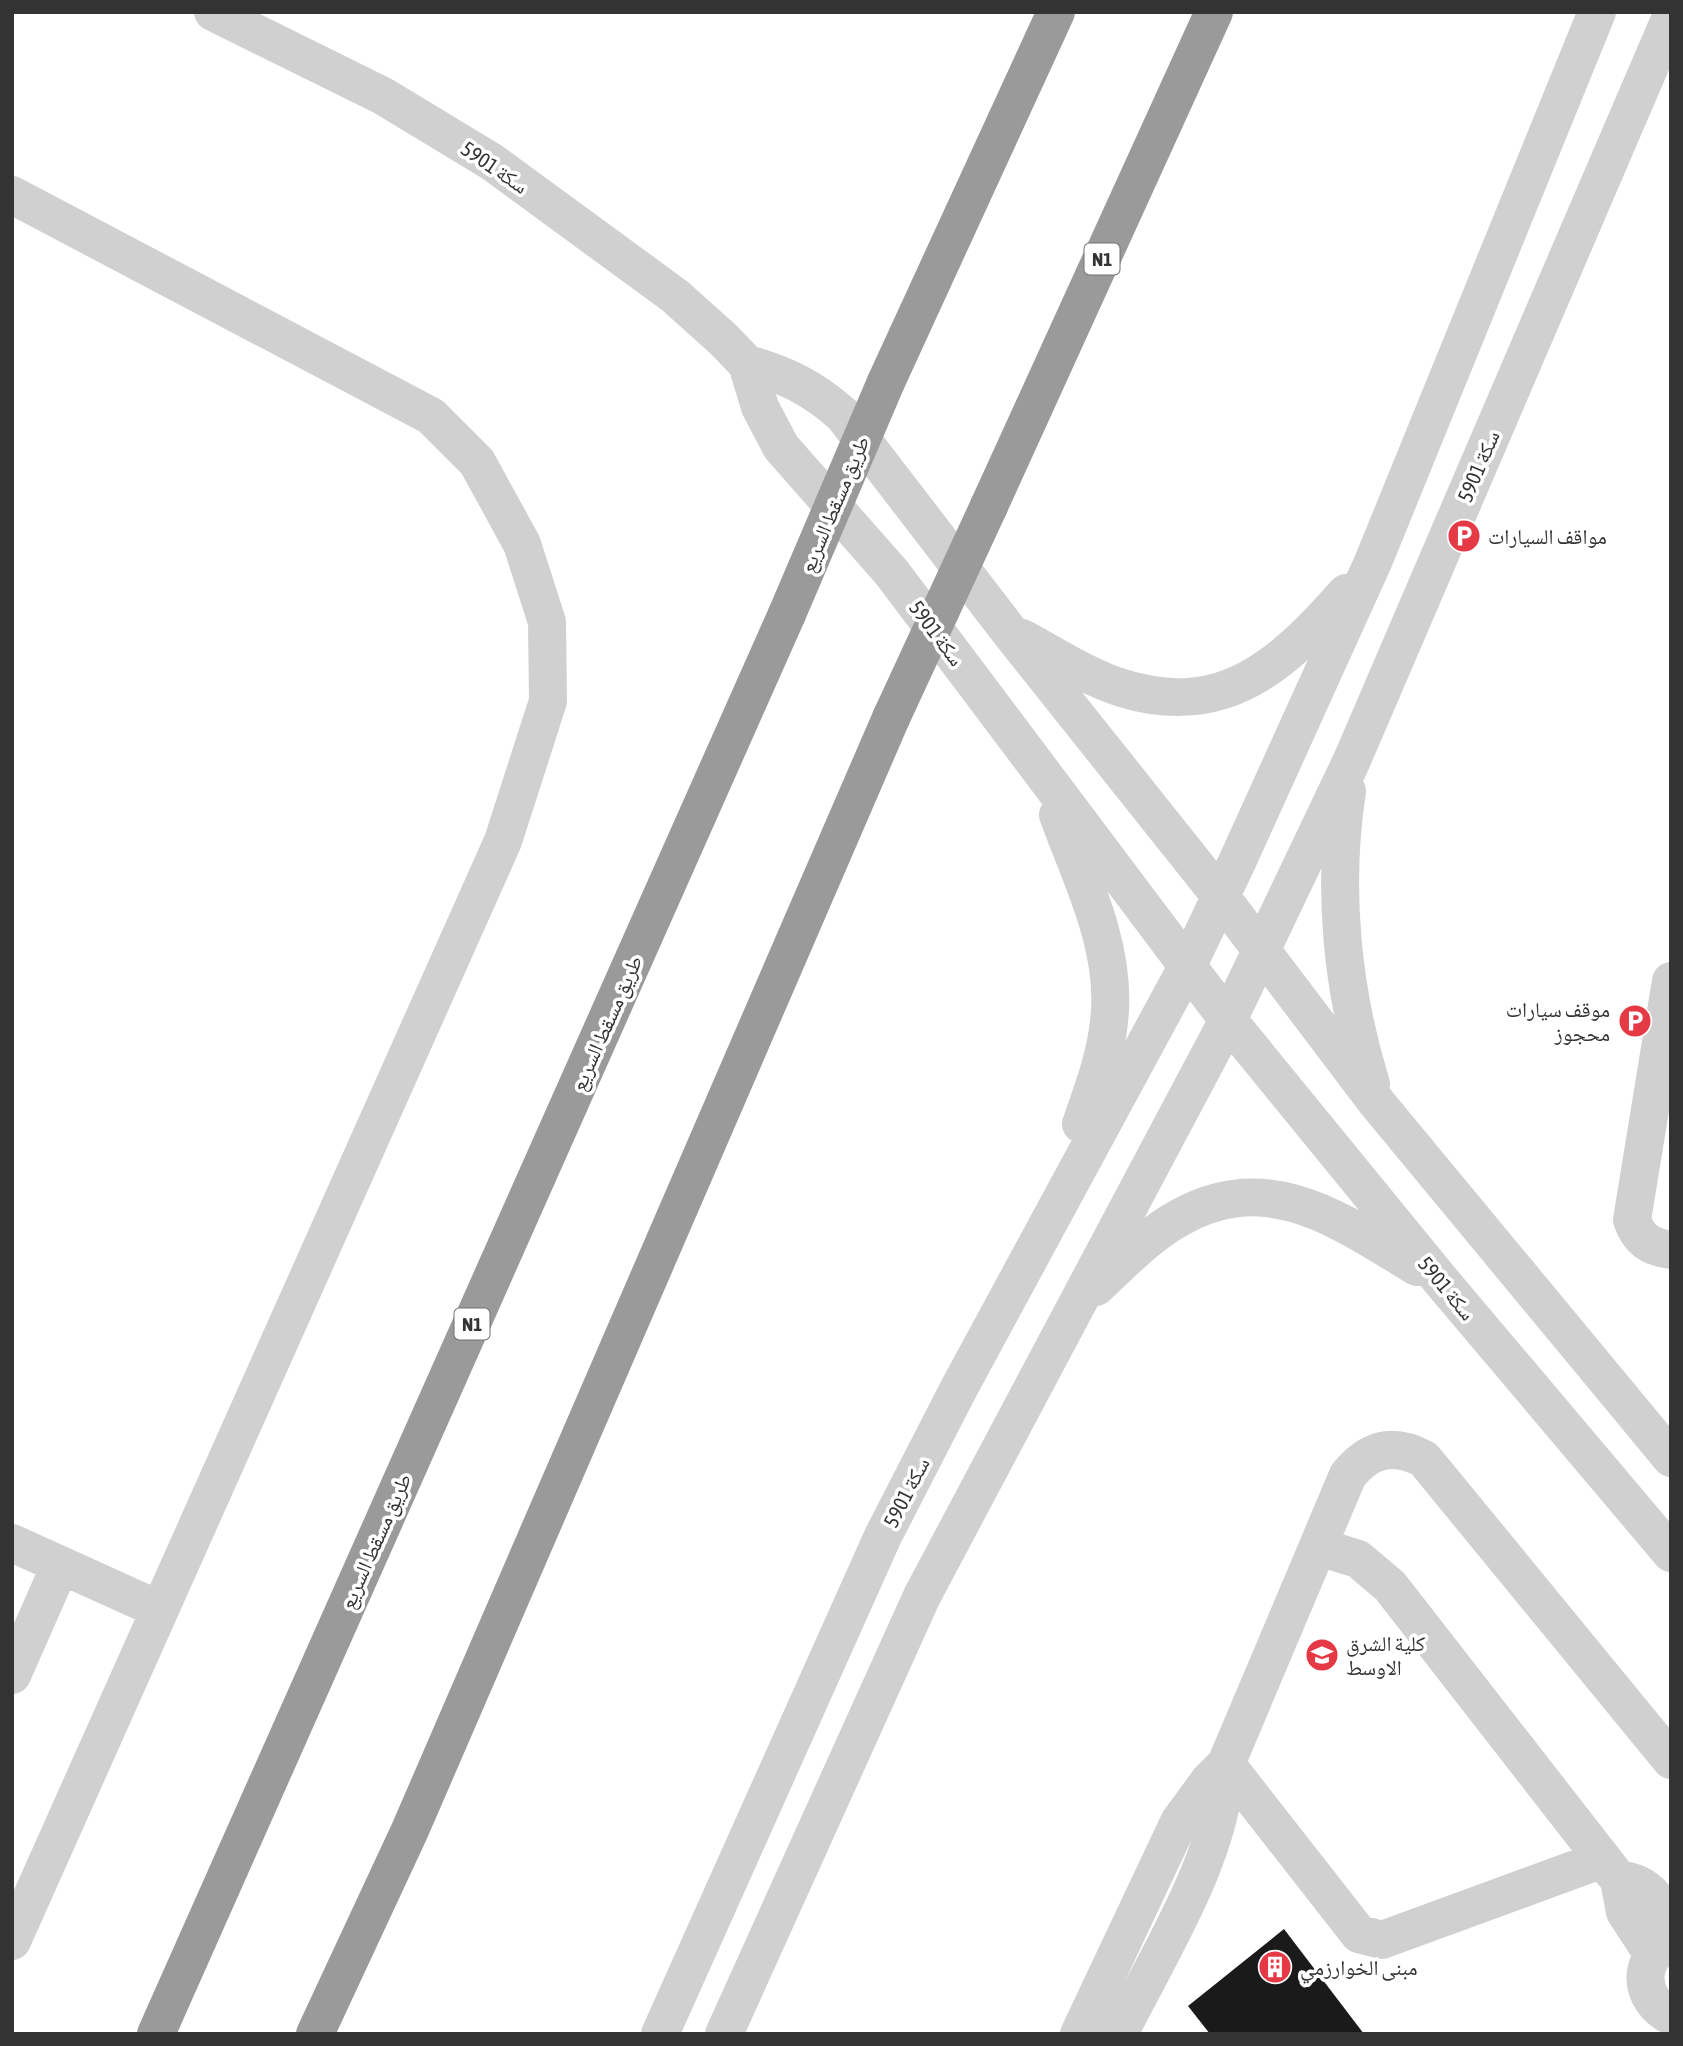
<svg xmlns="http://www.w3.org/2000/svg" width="1683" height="2046" font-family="'Asap Condensed','Noto Naskh Arabic',sans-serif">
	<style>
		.building { fill: #1a1a1a }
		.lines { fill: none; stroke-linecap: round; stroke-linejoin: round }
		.minor { stroke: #d0d0d0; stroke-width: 38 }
		.highway { stroke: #9a9a9a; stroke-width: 38 }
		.highway-bridge { stroke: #9a9a9a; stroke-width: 38 }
		.labels { text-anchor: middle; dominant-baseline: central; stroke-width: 7; stroke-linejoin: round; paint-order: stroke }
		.shield { fill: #fff; stroke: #707070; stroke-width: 2 }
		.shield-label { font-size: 19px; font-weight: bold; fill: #333 }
		.street-label { font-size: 21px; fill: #333; stroke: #fff }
		.poi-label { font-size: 21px; fill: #333; stroke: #fff; text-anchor: start }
	</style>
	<rect width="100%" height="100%" fill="#fff"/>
	<path class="building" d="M 1284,1929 L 1364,2034 L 1210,2034 L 1188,2006 Z"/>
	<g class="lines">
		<path class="minor" d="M 213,12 L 383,96 L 492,162 L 675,296 L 724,340 L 747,364 L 760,407 L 781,447 L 892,573 L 1228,1020 L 1442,1282 L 1671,1553
			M 12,195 L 431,416 L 477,462 L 522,544 L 547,622 L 548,701 L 503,841 L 12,1941
			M 747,364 C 785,374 814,389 843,415 L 1009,631 L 1221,897 L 1377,1103 L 1671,1458
			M 1022,638 C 1054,655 1087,677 1122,688 C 1225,720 1283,664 1346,593
			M 1347,791 C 1332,889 1342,990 1371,1084
			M 1058,815 C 1081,878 1114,942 1110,1010 C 1108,1050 1094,1087 1081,1124
			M 1671,981 L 1632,1220 C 1639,1240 1650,1247 1671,1250
			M 1096,1287 C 1122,1263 1148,1235 1179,1218 C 1268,1167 1341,1221 1417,1267
			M 12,1543 L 160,1610
			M 1319,1547 L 1358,1559 L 1390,1586 L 1619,1880 L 1625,1912 L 1653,1955
			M 12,1675 L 60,1566
			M 1226,1764 L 1359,1934 L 1382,1940 L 1603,1859
			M 1619,1880 C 1646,1881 1657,1899 1671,1920
			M 1671,1943 C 1635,1958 1639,2000 1671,2016
			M 660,2034 L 883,1536 L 958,1390 L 1187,967 L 1237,862 L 1373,562 L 1597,12
			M 724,2034 L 922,1596 L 1228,1020 L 1352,760 L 1671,17
			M 1079,2034 L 1179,1822 L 1209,1781 L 1226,1764
			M 1119,2034 C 1159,1953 1223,1855 1226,1764 L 1348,1475 C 1370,1448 1394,1443 1424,1459 L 1671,1760"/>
		<path class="highway" d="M 886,382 L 1056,12
			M 989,506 L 1214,12
			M 156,2034 L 787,614
			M 315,2034 L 410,1830 L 891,718"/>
		<path class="highway-bridge" d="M 787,614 L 886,382
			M 891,718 L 989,506"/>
	</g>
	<defs>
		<symbol id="parking-disc" viewBox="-11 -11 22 22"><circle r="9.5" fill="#e63946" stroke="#fff"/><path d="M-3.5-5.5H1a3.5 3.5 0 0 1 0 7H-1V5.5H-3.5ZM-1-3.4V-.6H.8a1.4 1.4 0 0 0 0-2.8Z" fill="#fff"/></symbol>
		<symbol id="university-disc" viewBox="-11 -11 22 22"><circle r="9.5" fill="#e63946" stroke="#fff"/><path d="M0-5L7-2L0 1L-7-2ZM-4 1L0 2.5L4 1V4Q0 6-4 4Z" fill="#fff"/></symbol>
		<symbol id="building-disc" viewBox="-11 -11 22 22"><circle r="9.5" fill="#e63946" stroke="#fff"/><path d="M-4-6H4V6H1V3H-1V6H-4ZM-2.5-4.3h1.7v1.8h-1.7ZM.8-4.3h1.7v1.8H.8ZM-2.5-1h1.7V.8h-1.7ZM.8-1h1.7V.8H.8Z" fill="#fff"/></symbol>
	</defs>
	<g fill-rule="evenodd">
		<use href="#parking-disc" x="1445" y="517" width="38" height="38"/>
		<use href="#parking-disc" x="1616" y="1002" width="38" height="38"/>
		<use href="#university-disc" x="1303" y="1636" width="38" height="38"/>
		<use href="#building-disc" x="1256" y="1948" width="38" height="38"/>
	</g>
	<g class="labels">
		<g class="shield">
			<rect x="1084.5" y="243.5" width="35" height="31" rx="5"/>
			<rect x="454.5" y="1308.5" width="35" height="31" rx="5"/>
		</g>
		<g class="shield-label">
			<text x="1102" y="259">N1</text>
			<text x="472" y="1324">N1</text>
		</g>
		<g class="street-label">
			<text transform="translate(495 167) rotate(34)">سكة 5901</text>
			<text transform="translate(1478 466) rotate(-67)">سكة 5901</text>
			<text transform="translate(834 504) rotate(-67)">طريق مسقط السريع</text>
			<text transform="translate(937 633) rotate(53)">سكة 5901</text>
			<text transform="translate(606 1023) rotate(-66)">طريق مسقط السريع</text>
			<text transform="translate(1447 1288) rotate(50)">سكة 5901</text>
			<text transform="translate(906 1492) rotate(-63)">سكة 5901</text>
			<text transform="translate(375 1541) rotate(-66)">طريق مسقط السريع</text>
		</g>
		<g class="poi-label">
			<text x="1488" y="536">مواقف السيارات</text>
			<text x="1610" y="1009" text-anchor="end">موقف سيارات<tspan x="1610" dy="24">محجوز</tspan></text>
			<text x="1346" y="1643">كلية الشرق<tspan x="1346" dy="24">الاوسط</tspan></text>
			<text x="1300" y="1967">مبنى الخوارزمي</text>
		</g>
	</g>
	<rect width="1683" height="2046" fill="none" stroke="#333333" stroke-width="28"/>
</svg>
